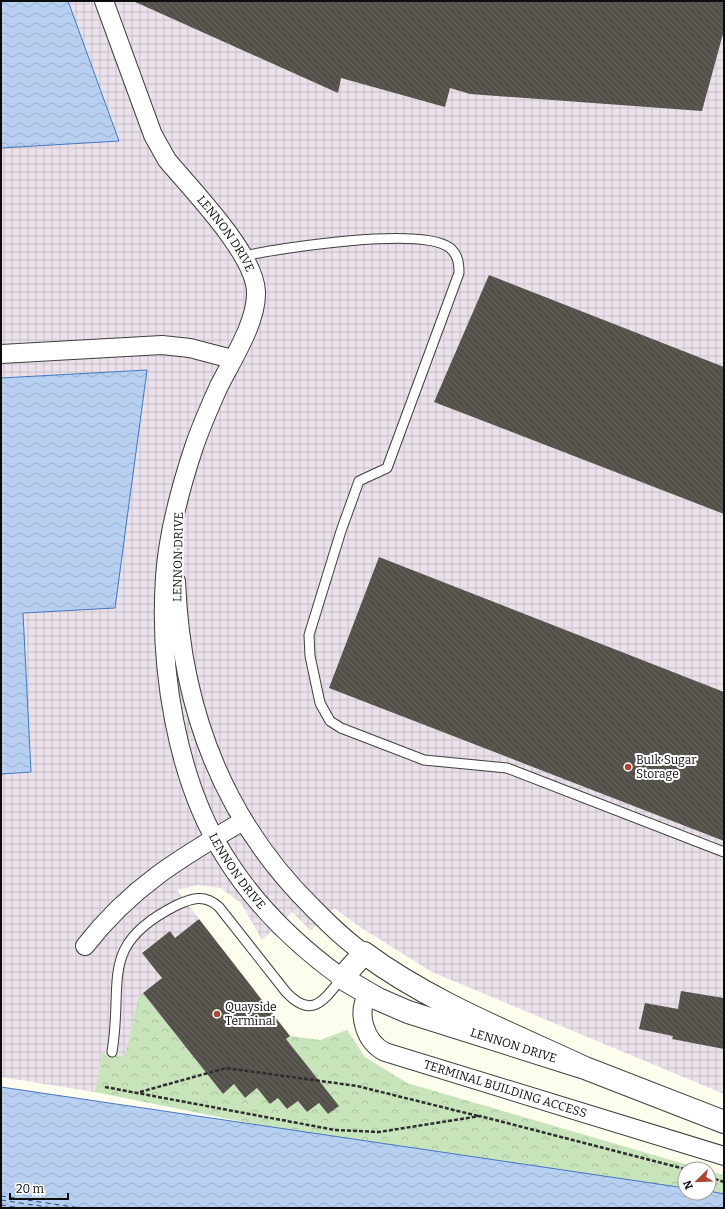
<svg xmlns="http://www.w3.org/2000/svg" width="725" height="1209" font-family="Bitter,serif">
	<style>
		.industrial { fill: url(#industrial-grid) }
		.park { fill: url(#park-crowns) }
		.water { fill: url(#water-waves); stroke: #4576c0 }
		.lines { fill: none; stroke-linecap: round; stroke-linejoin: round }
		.ferry { stroke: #224a92; stroke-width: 1; stroke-dasharray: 5 4; stroke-linecap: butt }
		.building { fill: url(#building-back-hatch) }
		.service-casing { stroke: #3f3f3f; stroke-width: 11 }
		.minor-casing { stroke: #3f3f3f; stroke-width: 20 }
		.tertiary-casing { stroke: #3f3f3f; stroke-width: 24 }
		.path { stroke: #2e2e2e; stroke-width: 2.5; stroke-dasharray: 4 2; stroke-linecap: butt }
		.service { stroke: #fff; stroke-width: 9 }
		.minor { stroke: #fff; stroke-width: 18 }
		.tertiary { stroke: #fff; stroke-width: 22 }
		.poi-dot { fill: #af4632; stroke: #fff; stroke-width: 1.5 }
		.labels { text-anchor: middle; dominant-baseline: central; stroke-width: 4; stroke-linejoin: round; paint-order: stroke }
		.street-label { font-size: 12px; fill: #0c0c0c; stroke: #fff }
		.poi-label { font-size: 12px; fill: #0c0c0c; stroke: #fff; text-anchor: start }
	</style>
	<defs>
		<pattern id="industrial-grid" width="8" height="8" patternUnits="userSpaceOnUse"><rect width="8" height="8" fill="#eae1ea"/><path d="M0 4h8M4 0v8" fill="none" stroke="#c8c0c8"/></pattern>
		<pattern id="park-crowns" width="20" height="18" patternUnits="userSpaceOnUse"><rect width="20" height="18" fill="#c8e4ba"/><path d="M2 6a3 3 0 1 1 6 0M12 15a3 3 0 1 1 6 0" fill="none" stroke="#abc29f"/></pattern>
		<pattern id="water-waves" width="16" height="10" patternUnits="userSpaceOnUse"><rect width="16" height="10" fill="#b7cff0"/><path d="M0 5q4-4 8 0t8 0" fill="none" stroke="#9cb1cd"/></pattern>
		<pattern id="building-back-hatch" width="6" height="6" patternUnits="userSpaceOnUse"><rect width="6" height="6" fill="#54504a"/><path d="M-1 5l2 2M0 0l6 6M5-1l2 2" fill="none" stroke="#686460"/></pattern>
	</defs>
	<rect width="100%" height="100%" fill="#fdfded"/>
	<path class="industrial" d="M 68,1 L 724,1 L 724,1094 L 432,972 L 360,927 L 334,908 L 311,931 L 292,912 L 262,940 L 241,903 L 221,888 L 198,885 L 177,890 L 199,919 L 175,938 L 170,931 L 142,952 L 162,978 L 138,998 L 125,1056 L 102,1054 L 95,1092 L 1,1077 L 1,774 L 31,772 L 23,613 L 147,370 L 1,378 L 1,148 L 119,140 Z"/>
	<path class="park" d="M 143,993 L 223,1094 L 234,1084 L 245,1098 L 257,1088 L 270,1104 L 278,1098 L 287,1109 L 298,1101 L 307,1112 L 319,1103 L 328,1114 L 338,1106 L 286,1039 L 290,1036 L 320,1040 L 347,1030 L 365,1057 L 407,1083 L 702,1169 L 685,1169 L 685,1188 L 264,1126 L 95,1092 L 102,1054 L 125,1056 L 138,998 Z
		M 709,1171 L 724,1175 L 724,1194 L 709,1191 Z"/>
	<path class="water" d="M 1,1 L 68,1 L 119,141 L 1,148 Z
		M 147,370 L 115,608 L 23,613 L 31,772 L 1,774 L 1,378 Z
		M 1,1087 L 685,1188 L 685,1193 L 709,1193 L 709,1191 L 724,1194 L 724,1208 L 1,1208 Z"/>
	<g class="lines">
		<path class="ferry" d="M 1,1196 L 80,1208
			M 1,1200 L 53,1208
			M 1,1205 L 20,1208"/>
	</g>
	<path class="building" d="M 133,1 L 724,1 L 724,30 L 702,111 L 470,94 L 450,88 L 445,107 L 341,78 L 338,93 Z
		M 489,275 L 724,367 L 724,514 L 434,402 Z
		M 379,557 L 724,692 L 724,841 L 329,688 Z
		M 199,919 L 290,1036 L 286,1039 L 339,1106 L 328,1114 L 319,1103 L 307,1112 L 298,1101 L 287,1109 L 278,1098 L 270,1104 L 257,1088 L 245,1098 L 234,1084 L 223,1094 L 143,993 L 162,978 L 142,953 L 170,931 L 175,938 Z
		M 681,991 L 724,998 L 724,1049 L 672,1039 L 673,1036 L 639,1029 L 645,1003 L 678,1009 Z"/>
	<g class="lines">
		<defs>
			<path id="service" d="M 244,256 C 280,248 422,226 450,248 C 458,255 459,263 459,273 L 387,468 L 359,481 L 341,531 L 309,635 L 310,656 L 320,703 L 330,721 L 341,728 L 424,760 L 507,768 L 724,852
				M 112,1052 C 124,980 97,945 177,905 C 192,898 205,894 219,907 L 286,992 C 312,1020 324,1000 342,978"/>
			<g id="minor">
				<path id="s1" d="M 104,1 L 153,135 L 167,160 C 192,190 255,254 256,292 C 257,322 232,360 219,386 C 210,406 201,426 194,447 C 180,489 168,533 165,577 C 159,667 176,778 224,855 C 254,904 295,944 342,978"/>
				<path d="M 1,354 L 162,345 L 190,348 L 232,359"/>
				<path d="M 176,581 C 181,708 223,820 314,909 C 330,925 346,941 364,953"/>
				<path d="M 85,946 C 131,887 180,858 243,821"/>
				<path id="s2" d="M 368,994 C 356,1013 365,1042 385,1052 L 724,1156"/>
			</g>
			<g id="tertiary">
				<path id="s3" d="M 585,1068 C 510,1033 430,1002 364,953 L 342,978 L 378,999 L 408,1012 L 585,1068 L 724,1122"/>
			</g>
		</defs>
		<use href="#service" class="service-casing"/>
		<use href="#minor" class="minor-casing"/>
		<use href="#tertiary" class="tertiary-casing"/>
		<path class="path" d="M 105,1087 L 335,1130 L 379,1132 L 480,1116 L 685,1169
			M 140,1092 L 226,1068 L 357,1086 L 478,1116
			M 709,1177 L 724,1182"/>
		<use href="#service" class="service"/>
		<use href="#minor" class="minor"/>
		<use href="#tertiary" class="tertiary"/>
	</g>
	<g class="poi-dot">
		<circle cx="628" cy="767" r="4"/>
		<circle cx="217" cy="1014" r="4"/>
	</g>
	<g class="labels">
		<g class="street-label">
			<text stroke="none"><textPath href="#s1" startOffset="266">LENNON DRIVE</textPath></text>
			<text transform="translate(178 557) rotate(-89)">LENNON DRIVE</text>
			<text stroke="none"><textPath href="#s1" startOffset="943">LENNON DRIVE</textPath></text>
			<text stroke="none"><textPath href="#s3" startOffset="468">LENNON DRIVE</textPath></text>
			<text stroke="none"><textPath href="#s2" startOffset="193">TERMINAL BUILDING ACCESS</textPath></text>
		</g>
		<g class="poi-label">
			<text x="636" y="760">Bulk Sugar<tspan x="636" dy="14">Storage</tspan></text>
			<text x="225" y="1007">Quayside<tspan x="225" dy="14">Terminal</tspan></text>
		</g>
	</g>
	<rect width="725" height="1209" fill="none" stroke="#0c0c0c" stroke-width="4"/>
	<g transform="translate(697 1181) rotate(247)"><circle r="19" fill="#ffffff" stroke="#9e9e9e"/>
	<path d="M0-3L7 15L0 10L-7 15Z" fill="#af4632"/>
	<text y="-6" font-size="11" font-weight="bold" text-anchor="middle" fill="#0c0c0c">N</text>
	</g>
	<path d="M10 1193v6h58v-6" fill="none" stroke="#0c0c0c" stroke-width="2"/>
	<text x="16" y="1193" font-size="12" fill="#0c0c0c" stroke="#ffffff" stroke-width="3" paint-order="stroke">20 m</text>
</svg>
